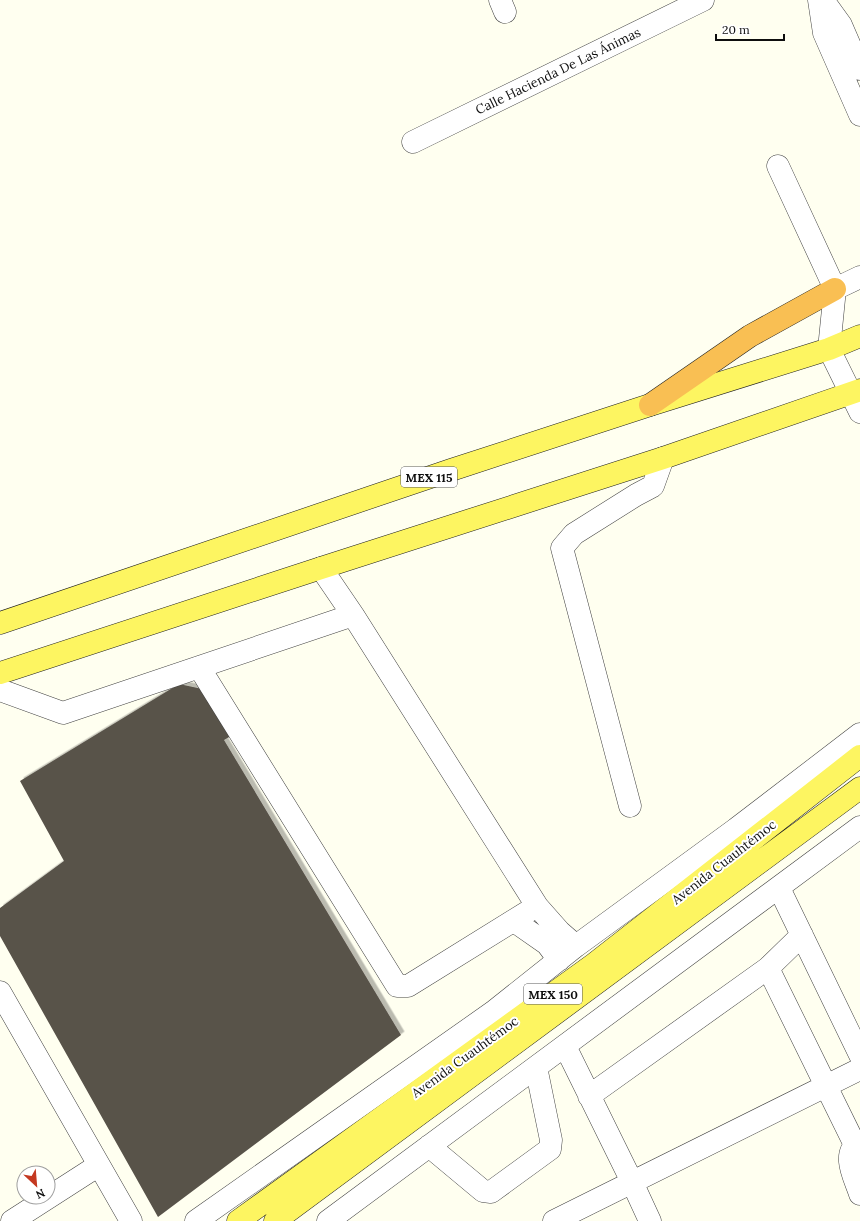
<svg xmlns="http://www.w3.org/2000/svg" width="860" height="1221" font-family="Lora,serif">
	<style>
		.building { fill: #58524a; filter: url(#shadow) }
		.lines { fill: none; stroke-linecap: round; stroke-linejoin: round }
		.minor-casing { stroke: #414141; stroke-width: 23 }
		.major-casing { stroke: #1f1f1f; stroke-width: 23 }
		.highway-casing { stroke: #1f1f1f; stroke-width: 23 }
		.minor { stroke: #fff; stroke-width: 22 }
		.major { stroke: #fdf561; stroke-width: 22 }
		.highway { stroke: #f9bf53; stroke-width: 22 }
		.labels { text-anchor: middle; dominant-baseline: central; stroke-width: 4; stroke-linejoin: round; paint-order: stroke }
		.shield { fill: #fff; stroke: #565656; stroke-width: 1 }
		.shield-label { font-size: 12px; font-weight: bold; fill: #0e0e0e }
		.street-label { font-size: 13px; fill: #0e0e0e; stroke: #fff }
	</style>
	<defs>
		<filter id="shadow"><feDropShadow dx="3.5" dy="-3.5" stdDeviation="0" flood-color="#0004"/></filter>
	</defs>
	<rect width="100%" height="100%" fill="#fffff0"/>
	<path class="building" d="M 179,684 L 207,690 L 236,733 L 224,740 L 401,1035 L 158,1217 L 0,936 L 0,908 L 64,861 L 20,781 Z"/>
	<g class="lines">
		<defs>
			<path id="minor" d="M 500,0 L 505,12
				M 819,0 L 824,33 L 860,115
				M 823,0 L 841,25 L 860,69
				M 413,142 L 703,0
				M 778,166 L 835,289 L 829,349 L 860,412
				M 835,289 L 860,277
				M 321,568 L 353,615 L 537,906 L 560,932 L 576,946
				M 199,667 L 397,986 L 408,986 L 537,906
				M 0,690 L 63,713 L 353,615
				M 630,806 L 562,548 L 574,534 L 636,495 L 653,486 L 663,458
				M 779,888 L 860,1055
				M 514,921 L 547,944 L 559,960
				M 768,968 L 802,935
				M 0,992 L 131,1221
				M 565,1046 L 632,1182 L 650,1221
				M 589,1096 L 768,968 L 855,1145
				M 860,1142 C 840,1153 855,1178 860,1194
				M 429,1146 L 483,1191 L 491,1192 L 550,1149 L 551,1140 L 536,1067
				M 12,1221 L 99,1165
				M 196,1221 L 493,1012 L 576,946 L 736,829 L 860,734
				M 328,1221 L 860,827
				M 554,1221 L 860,1069"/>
			<path id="major" d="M 0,623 L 451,470 L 650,405 L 829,349 L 860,336
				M 0,673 L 321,568 L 663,458 L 860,390
				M 238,1221 L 594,964 L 860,756
				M 275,1221 L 860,788"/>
			<path id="highway" d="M 650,405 L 750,336 L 835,289"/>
		</defs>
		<use href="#minor" class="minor-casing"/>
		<use href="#major" class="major-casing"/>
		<use href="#highway" class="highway-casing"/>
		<use href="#minor" class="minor"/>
		<use href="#major" class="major"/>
		<use href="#highway" class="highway"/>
	</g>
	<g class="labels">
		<g class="shield">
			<rect x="401" y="467" width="56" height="20" rx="3"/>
			<rect x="524" y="984" width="58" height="20" rx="3"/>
		</g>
		<g class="shield-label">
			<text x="429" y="477">MEX 115</text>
			<text x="553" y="994">MEX 150</text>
		</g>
		<g class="street-label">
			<text transform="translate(558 71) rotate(-26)">Calle Hacienda De Las Ánimas</text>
			<text transform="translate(724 862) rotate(-38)">Avenida Cuauhtémoc</text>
			<text transform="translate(465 1057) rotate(-36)">Avenida Cuauhtémoc</text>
		</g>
	</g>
	<g transform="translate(36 1185) rotate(154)"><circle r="19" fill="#ffffff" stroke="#9f9f9f"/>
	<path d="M0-3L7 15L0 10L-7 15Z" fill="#c43820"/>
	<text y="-6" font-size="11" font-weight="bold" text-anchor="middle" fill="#0e0e0e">N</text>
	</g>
	<path d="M716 34v6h68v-6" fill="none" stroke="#0e0e0e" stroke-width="2"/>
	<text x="722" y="34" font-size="12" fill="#0e0e0e" stroke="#ffffff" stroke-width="3" paint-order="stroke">20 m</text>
</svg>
